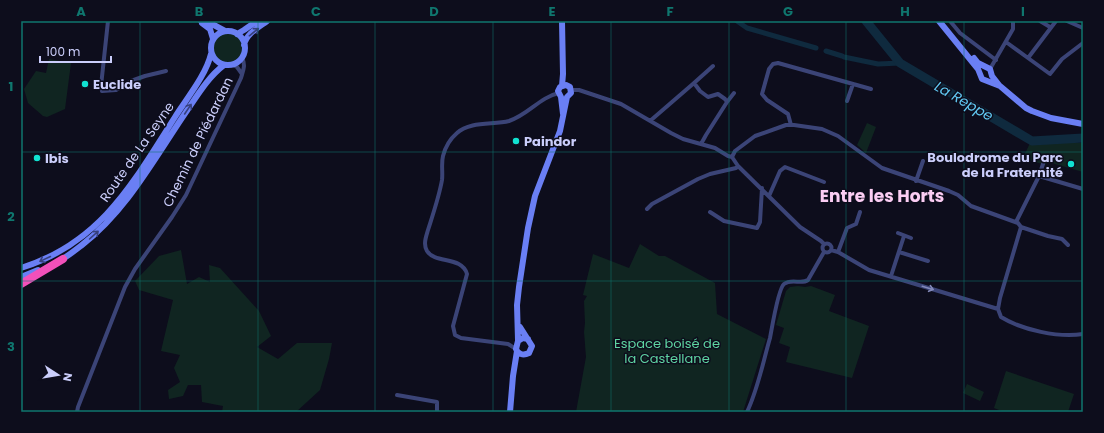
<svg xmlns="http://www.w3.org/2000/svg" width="1104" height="433" font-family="Poppins,sans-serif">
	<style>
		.green { fill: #102521 }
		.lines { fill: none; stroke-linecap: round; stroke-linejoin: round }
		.canal { stroke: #0f2a3e; stroke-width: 5 }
		.river { stroke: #0f2a3e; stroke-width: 9 }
		.street { stroke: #3b4477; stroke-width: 4 }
		.secondary { stroke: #6a7ff4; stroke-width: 6 }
		.highway { stroke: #f250ba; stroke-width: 8 }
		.oneway { stroke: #37407d }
		.oneway2 { stroke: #8389b9 }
		.grid { fill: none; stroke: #0f766e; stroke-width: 1; stroke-opacity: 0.55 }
		.poi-dot { fill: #11e2d1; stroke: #0d0d1c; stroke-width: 1.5 }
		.labels { text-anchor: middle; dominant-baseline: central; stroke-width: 3; stroke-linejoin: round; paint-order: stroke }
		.poi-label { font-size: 13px; font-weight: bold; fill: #cbcefb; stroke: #0d0d1c; text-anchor: start }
		.street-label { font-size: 13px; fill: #cbcefb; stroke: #0d0d1c }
		.park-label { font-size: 13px; fill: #5ed4a2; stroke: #0d0d1c }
		.water-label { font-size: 14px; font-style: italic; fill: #61c9f3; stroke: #0d0d1c }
		.district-label { font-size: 17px; font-weight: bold; fill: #fbcdf3; stroke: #0d0d1c }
		.neatline { fill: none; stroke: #0f766e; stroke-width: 1.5 }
		.grid-label { font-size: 13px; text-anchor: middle; font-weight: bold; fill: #0f766e }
	</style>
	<rect width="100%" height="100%" fill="#0d0d1c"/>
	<path class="green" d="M211 48a17 17 0 1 1 34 0a17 17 0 1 1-34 0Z
		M 49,59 L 71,63 L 65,109 L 47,117 L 43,116 L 28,103 L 24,89 L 36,71 L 46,73 Z
		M 867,123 L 876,127 L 866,153 L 857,145 Z
		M 1030,143 L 1083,143 L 1083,172 L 1048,162 L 1045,165 L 1023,158 Z
		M 640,244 L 659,256 L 665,256 L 715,283 L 717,314 L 766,339 L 743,412 L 576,412 L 586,357 L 584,332 L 585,323 L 584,301 L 587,296 L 583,295 L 593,254 L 629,268 Z
		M 181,250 L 187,284 L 199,277 L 210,282 L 209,265 L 220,268 L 259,311 L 271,336 L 257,347 L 278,359 L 297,343 L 332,343 L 329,359 L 320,390 L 296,412 L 222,412 L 223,406 L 202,402 L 201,385 L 188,385 L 183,396 L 169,399 L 168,390 L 180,382 L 174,368 L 180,355 L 161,351 L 173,300 L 139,290 L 135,281 L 159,256 Z
		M 798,286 L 805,287 L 811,286 L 835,295 L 829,311 L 869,326 L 852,378 L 786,362 L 790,347 L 779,343 L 784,328 L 776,325 L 786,291 L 790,287 Z
		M 1006,371 L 1074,394 L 1068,412 L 1004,412 L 994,408 Z
		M 967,384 L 984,392 L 980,401 L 963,393 Z"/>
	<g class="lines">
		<path class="canal" d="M 737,21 L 747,28 L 816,48
			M 826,51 L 842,56
			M 844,57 L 878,64 L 900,63"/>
		<path class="river" d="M 866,21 L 900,63 L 1032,141 L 1083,138"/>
		<path class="street" d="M 108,21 L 101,86 L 102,91 L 116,90 L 131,81 L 145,76 L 166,71
			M 950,21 L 960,33 L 996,60
			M 1040,21 L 1050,27
			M 1067,21 L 1083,28
			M 1006,42 L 1028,58 L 1056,21
			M 1028,58 L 1050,74 L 1062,59 L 1083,43
			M 233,65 L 237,67 L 242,74
			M 990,69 L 1013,29 L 1013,21
			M 694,83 L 713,66
			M 571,90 L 579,90 L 621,104 L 671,133 L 683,139 L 715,148 L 728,156
			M 847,101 L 853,84
			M 727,102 L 734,93
			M 650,121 L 694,83 L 700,91 L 708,97 L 718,94 L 725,99 L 727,102 L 706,135 L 701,144
			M 791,125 L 788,114 L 767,100 L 762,94 L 769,69 L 773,64 L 778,63 L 871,89
			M 728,156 L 732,157 L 735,151 L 755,136 L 786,125 L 794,125 L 822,129 L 838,136 L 882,168 L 949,191 L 958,195 L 971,206 L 1018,223 L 1021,227 L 1000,298 L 998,309 L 1001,317 C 1022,330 1059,338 1083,334
			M 732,157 L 738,166 L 800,227 L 821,241 L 824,244
			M 1039,176 L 1083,189
			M 916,181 L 923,161
			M 769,196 L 780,171 L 785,167 L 824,182
			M 647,209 L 652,204 L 698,179 L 710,174 L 736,168 L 738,166
			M 710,212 L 724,221 L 757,228 L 760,222 L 762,188
			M 1016,222 L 1039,176 L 1043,164
			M 1021,227 L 1048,236 L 1062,239 L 1068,245
			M 898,233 L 911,238
			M822.5 248a4.5 4.5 0 1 1 9 0a4.5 4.5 0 1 1-9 0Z
			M 831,250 L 838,252 L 869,270 L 998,309
			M 838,252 L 847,228 L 856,224 L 860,212
			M 899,252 L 928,261
			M 891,276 L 904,236
			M 516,349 L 508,344 L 461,338 L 455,335 L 453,326 L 467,274 C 462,256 435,264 427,251 C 423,244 426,237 428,230 C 433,214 439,197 442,180 C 443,172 441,164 443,156 C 445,148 450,139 457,133 C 470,121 493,125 509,121 C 528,115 540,97 559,93
			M 397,395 L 437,402 L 437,412
			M 77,412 L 78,407 L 125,287 L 135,269 L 172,217 L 186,195 L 241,78 C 243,71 246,65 242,58
			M 747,412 C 758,389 763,362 770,338 C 772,328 778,289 784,284 C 792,278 801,285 808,280 L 824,252"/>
		<path class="secondary" d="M 201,21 L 212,24 L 225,31
			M 939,21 L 978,69 L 982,79 L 1000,86 L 1026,108 L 1032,111 L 1051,118 L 1083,124
			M 202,23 L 210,29 L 213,39
			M211 48a17 17 0 1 1 34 0a17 17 0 1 1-34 0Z
			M 237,34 L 244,30 L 257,21
			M 244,45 C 246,34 259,27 267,21
			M 974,58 L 978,63 L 990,69 L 992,76 L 999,85
			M 562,86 L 563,74 L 562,21
			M 59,261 C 67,257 74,251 82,245 C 127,210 154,159 186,112 C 197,96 208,77 224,65
			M 21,268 C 101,243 133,183 175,117 C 187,98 206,75 211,54
			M 21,277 L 38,270
			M 520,327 L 532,346 L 529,353 C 523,356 518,354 516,349 L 518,341 L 523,338 L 528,339
			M 518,340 L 517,305 L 519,287 L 528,228 L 535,196 L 560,131 L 567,97 L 571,93 L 570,87 L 566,85 L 560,87 L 558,91 L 561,97 L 563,114
			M 510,412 L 513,376 L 517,351"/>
		<path class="highway" d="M 21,284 L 63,259"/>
	</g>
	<defs><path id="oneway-shaft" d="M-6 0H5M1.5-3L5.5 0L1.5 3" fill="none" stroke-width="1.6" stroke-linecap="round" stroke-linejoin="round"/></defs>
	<g class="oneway">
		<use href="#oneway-shaft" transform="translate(254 32) rotate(-39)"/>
		<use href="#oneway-shaft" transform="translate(188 109) rotate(-56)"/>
		<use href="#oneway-shaft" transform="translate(94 235) rotate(-42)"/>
		<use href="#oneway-shaft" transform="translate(45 259) rotate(155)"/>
	</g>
	<use class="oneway2" href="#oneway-shaft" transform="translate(928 288) rotate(17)"/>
	<path class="grid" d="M 140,21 L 140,412M 258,21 L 258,412M 375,21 L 375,412M 493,21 L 493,412M 611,21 L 611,412M 729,21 L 729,412M 846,21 L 846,412M 964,21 L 964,412M 21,152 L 1083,152M 21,281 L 1083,281"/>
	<g class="poi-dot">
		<circle cx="85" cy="84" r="4"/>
		<circle cx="516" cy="141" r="4"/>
		<circle cx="37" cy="158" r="4"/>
		<circle cx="1071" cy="164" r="4"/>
	</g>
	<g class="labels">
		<g class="poi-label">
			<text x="93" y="84">Euclide</text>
			<text x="524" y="141">Paindor</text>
			<text x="1063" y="157" text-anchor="end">Boulodrome du Parc<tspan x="1063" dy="15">de la Fraternité</tspan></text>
			<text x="45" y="158">Ibis</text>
		</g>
		<g class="street-label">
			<text transform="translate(198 142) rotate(-64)">Chemin de Piédardan</text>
			<text transform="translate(137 152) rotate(-55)">Route de La Seyne</text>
		</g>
		<g class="park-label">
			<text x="667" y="343">Espace boisé de<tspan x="667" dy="15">la Castellane</tspan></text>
		</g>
		<g class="water-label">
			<text transform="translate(964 101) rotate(30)">La Reppe</text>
		</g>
		<g class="district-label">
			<text x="882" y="196">Entre les Horts</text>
		</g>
	</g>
	<rect width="1104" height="433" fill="none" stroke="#0d0d1c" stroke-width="44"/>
	<g transform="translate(58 375) rotate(102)" stroke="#0d0d1c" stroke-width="3" paint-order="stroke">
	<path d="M0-3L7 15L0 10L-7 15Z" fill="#cbcefb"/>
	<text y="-6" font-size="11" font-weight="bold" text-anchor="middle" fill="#cbcefb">N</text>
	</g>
	<path d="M40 56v6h71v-6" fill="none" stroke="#cbcefb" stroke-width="2"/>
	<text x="46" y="56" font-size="12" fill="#cbcefb" stroke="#0d0d1c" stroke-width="3" paint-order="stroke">100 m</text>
	<rect x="22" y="22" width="1060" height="389" class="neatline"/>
	<g class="grid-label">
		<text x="81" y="16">A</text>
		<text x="199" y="16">B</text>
		<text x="316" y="16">C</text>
		<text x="434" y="16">D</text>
		<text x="552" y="16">E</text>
		<text x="670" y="16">F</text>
		<text x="788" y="16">G</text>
		<text x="905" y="16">H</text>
		<text x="1023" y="16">I</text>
		<text x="11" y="91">1</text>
		<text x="11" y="221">2</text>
		<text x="11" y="351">3</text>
	</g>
</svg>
